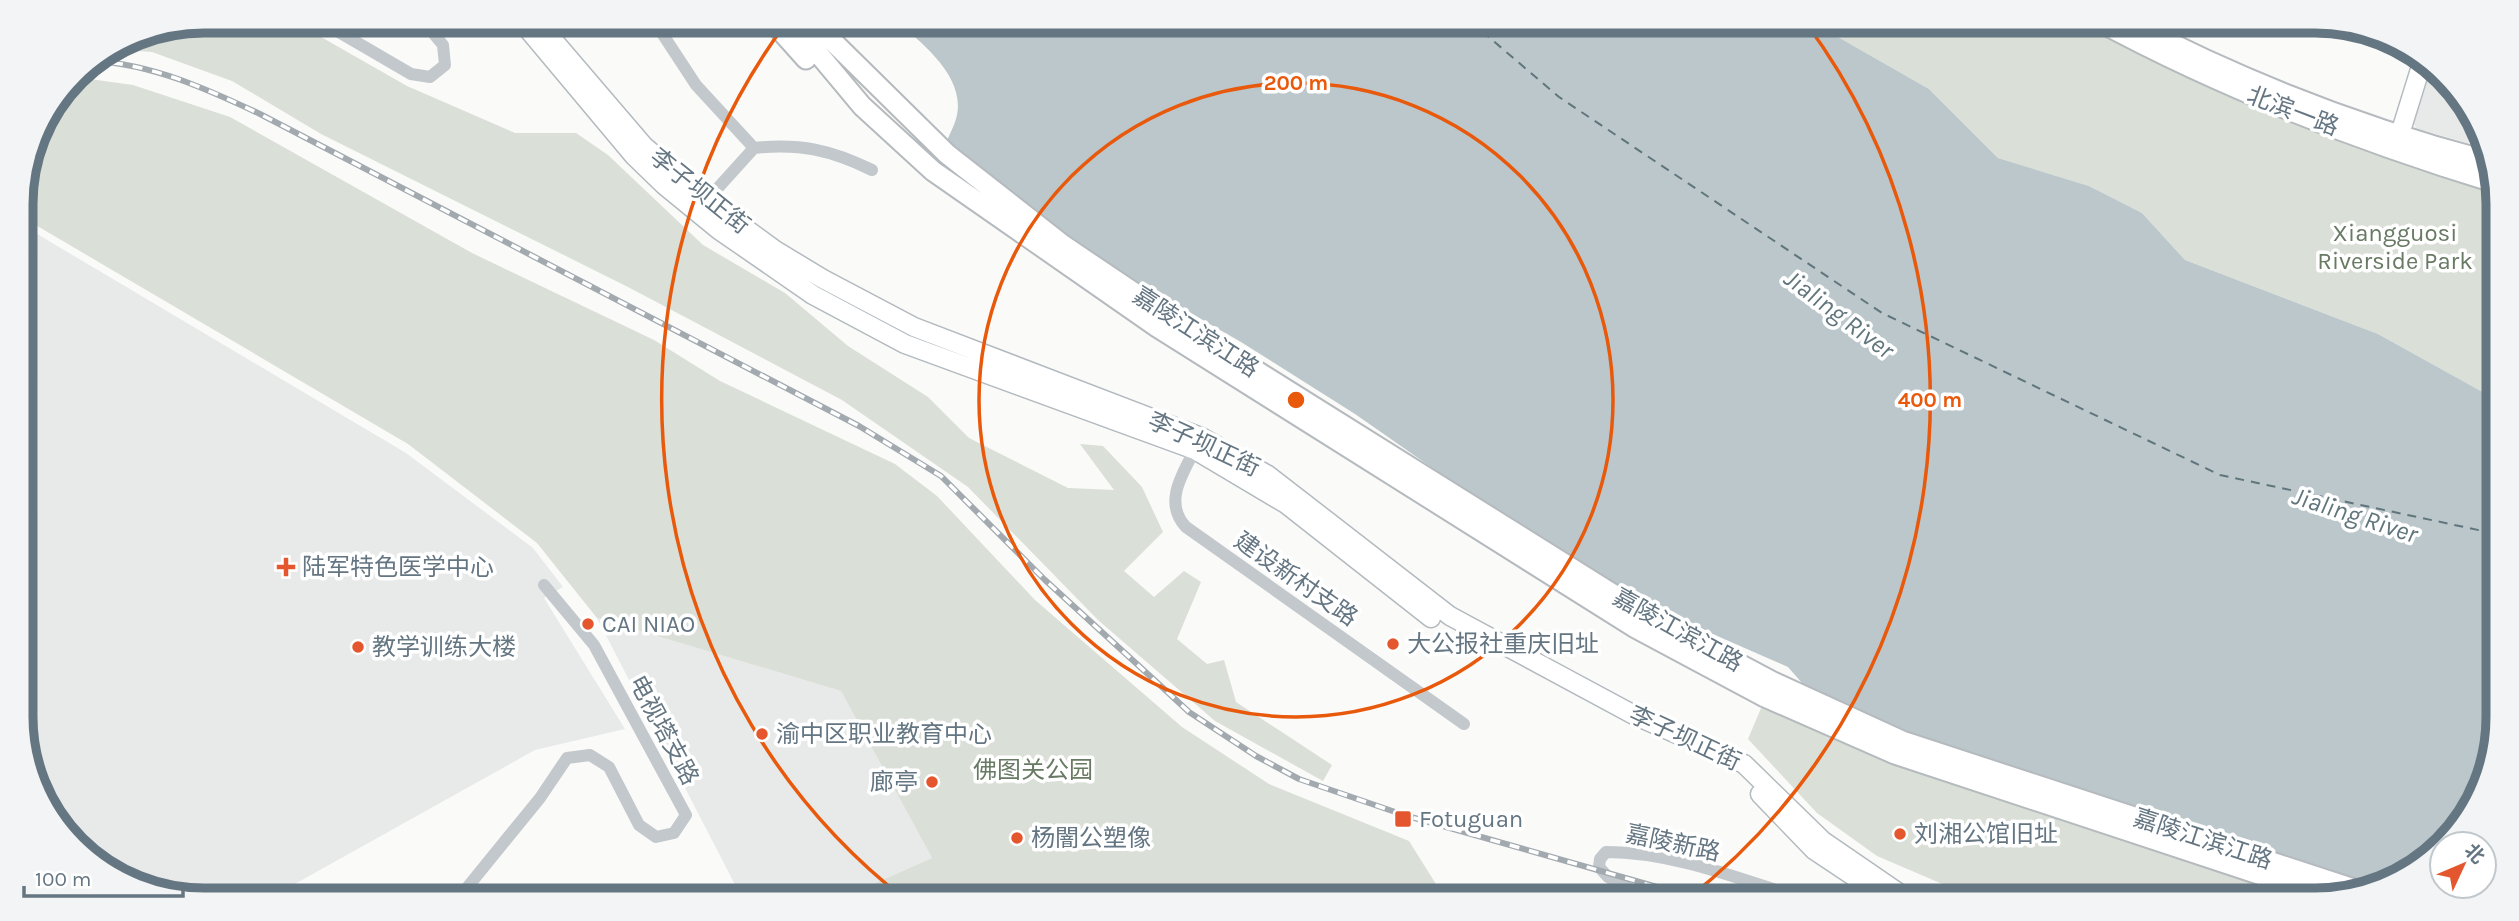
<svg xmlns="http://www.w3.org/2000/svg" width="2519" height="921" font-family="Karla,'Noto Sans SC',sans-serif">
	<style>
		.built { fill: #e8e9e9 }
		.green { fill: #dadfd7 }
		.water { fill: #bbc7cb }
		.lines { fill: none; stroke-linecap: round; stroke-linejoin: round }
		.ferry { stroke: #60757c; stroke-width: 2; stroke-dasharray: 9 7; stroke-linecap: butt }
		.secondary-casing { stroke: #b3babf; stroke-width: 21 }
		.primary-casing { stroke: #b5babe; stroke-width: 23 }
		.street { stroke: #c3c8cc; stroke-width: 12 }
		.secondary { stroke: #fff; stroke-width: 18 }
		.primary { stroke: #fff; stroke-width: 19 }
		.rail-casing { stroke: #a2aab0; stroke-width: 6 }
		.rail { stroke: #fff; stroke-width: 3.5; stroke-dasharray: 10; stroke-linecap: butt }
		.ring { fill: none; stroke: #e8590c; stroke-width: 3.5 }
		.poi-dot { fill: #e4572e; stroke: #fff; stroke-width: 2.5 }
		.labels { text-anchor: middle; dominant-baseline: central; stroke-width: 7; stroke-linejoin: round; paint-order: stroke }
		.street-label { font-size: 24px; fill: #657683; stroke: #fff }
		.park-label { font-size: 24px; fill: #687a64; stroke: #fff }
		.poi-label { font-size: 24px; fill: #657683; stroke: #fff; text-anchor: start }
		.water-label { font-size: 26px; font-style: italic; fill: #60757c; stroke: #fff }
		.rim { fill: none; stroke: #657683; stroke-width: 9 }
		.centre { fill: #e8590c; stroke: #fff; stroke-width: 3.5 }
		.ring-label { font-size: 21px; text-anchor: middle; font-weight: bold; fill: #e8590c; stroke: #fff; stroke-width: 7; stroke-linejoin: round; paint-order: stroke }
	</style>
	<rect width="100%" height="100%" fill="#fafaf8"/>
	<path class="built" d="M 2428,67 L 2453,84 L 2481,147 L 2416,128 L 2412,120 Z
		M 22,225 L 406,453 L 533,548 L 563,587 L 544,598 L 625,729 L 535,750 L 266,900 L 204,900 L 146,890 L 66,837 L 24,752 Z
		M 597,618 L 841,691 L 932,858 L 837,900 L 743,900 Z"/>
	<path class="green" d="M 204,21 L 293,21 L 407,86 L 515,133 L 576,133 L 608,155 L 703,245 L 785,293 L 848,346 L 928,397 L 969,438 L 1068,488 L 1114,490 L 1080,444 L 1103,446 L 1142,487 L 1163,532 L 1124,571 L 1154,597 L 1184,571 L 1201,582 L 1177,639 L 1207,664 L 1224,660 L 1236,702 L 1332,765 L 1323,781 L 1215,721 L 1098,620 L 968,487 L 842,400 L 628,287 L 321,134 L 232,81 L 152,52 L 111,49 L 134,35 Z
		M 1810,21 L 2088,21 L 2160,60 L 2496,190 L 2497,400 L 2378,334 L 2185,260 L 2142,213 L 2089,186 L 1998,158 L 1929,89 Z
		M 75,77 L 133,85 L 230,117 L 472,253 L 654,340 L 720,381 L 895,464 L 937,496 L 1035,600 L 1182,727 L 1269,784 L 1409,841 L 1439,889 L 1451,900 L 837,900 L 932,858 L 841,691 L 597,618 L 537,543 L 408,444 L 22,217 L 21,192 L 40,123 Z
		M 1762,706 L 1906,769 L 2303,900 L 1980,900 L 1877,856 L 1817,813 L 1748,739 Z"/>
	<path class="water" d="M 896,21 L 1810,21 L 1929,89 L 1998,158 L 2089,186 L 2142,213 L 2185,260 L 2378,334 L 2497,400 L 2498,717 L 2488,775 L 2427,862 L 2345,893 L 1844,731 L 1788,667 L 1699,628 L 1540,543 L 1355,414 L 1241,342 L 1126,276 L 943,156 C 945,139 954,130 957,115 C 965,76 921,42 896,21 Z"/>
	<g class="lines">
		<path class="ferry" d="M 1470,21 L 1559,97 L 1882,313 L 2220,475 L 2497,534"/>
		<defs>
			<path id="secondary" d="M 521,21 L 634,156 L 664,185 L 719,230 L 813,295 L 905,344 L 1195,450 L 1286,504 L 1431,618
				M 537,21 L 644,146 L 707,200 L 775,250 L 823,279 L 914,327 L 1201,437 L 1268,475 L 1450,616 L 1634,715 L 1744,764 L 1823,841 L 1909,900
				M 2400,134 L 2422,63
				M 1760,794 L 1814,850 L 1886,898"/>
			<path id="primary" d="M 772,21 L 806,59
				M 791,21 L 862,106 L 933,171 L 1157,327 L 1634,627 L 1765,697 L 1895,754 L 2331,898
				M 812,21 L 947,154 L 1063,245 L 1164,313 L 1643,613 L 1771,681 L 1902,741 L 2354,889
				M 2098,21 C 2224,89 2359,141 2496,183
				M 2127,21 C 2241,81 2363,128 2488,161"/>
		</defs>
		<use href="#secondary" class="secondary-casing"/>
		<use href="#primary" class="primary-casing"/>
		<path class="street" d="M 320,21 L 411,74 L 430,77 L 445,65 L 443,45 L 423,21
			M 654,21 L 696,85 L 754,148
			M 707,200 L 754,148 C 800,143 831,150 872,170
			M 1198,444 C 1184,471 1162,502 1186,527 L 1464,724
			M 457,900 L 540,798 L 567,758 L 590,755 L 609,767 L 639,825 L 656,837 L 674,833 L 686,815 L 594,645 L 544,585
			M 1650,900 L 1608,877 L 1599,867 L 1600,859 L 1606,852 C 1674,852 1742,880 1807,900"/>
		<use href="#secondary" class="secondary"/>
		<use href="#primary" class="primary"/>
		<defs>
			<path id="rail" d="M 93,61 C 152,64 207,89 260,114 L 859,426 L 941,476 L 1045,580 L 1162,687 L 1189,712 L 1256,756 L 1299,779 L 1404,815 L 1703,900"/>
		</defs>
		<use href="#rail" class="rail-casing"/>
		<use href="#rail" class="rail"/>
	</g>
	<g class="ring">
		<circle cx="1296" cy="400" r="317"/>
		<path d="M906 900A634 634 0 0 1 786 23M1806 23A634 634 0 0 1 1686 900"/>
	</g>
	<g class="poi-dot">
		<path d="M282.5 556.5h7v7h7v7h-7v7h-7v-7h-7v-7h7z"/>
		<circle cx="588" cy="624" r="7"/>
		<circle cx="1393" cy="644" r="7"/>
		<circle cx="358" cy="647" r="7"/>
		<circle cx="762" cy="734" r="7"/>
		<circle cx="932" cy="782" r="7"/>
		<rect x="1394" y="810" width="18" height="18" rx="3.5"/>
		<circle cx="1900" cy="834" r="7"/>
		<circle cx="1017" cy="838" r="7"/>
	</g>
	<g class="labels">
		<g class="street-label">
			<text transform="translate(2293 111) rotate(21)">北滨一路</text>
			<text transform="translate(700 191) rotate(39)">李子坝正街</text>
			<text transform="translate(1196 332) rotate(33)">嘉陵江滨江路</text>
			<text transform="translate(1204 444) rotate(25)">李子坝正街</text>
			<text transform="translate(1296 579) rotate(35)">建设新村支路</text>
			<text transform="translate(1678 630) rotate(29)">嘉陵江滨江路</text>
			<text transform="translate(664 730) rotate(62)">电视塔支路</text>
			<text transform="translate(1685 738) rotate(25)">李子坝正街</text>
			<text transform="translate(2203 839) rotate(18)">嘉陵江滨江路</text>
			<text transform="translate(1673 843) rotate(12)">嘉陵新路</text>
		</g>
		<g class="park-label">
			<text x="2395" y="233">Xiangguosi<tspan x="2395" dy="28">Riverside Park</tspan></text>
			<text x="1033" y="770">佛图关公园</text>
		</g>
		<g class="poi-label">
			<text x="302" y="567">陆军特色医学中心</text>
			<text x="602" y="624">CAI NIAO</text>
			<text x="1407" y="644">大公报社重庆旧址</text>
			<text x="372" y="647">教学训练大楼</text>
			<text x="776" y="734">渝中区职业教育中心</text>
			<text x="918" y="782" text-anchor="end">廊亭</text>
			<text x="1419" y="819">Fotuguan</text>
			<text x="1914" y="834">刘湘公馆旧址</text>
			<text x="1031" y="838">杨闇公塑像</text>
		</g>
		<g class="water-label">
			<text transform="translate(1839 314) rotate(37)">Jialing River</text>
			<text transform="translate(2355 515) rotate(18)">Jialing River</text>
		</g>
	</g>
	<path d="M0 0H2519V921H0ZM204 33H2315A171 171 0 0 1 2486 204V717A171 171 0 0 1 2315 888H204A171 171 0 0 1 33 717V204A171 171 0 0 1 204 33Z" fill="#f3f4f5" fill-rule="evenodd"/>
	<path class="rim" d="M204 33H2315A171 171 0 0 1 2486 204V717A171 171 0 0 1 2315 888H204A171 171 0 0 1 33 717V204A171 171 0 0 1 204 33Z"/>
	<circle cx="1296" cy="400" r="10" class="centre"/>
	<g class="ring-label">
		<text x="1296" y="90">200 m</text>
		<text x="1930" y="407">400 m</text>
	</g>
	<g transform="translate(2463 865) rotate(46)"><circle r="33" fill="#ffffff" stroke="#c1c8cd" stroke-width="2"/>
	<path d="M0-5L12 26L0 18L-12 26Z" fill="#e4572e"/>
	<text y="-10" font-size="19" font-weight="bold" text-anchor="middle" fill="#657683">北</text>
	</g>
	<path d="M24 886v10h159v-10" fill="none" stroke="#657683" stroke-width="3.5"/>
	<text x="35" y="886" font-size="21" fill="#657683" stroke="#ffffff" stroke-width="5" paint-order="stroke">100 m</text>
</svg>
